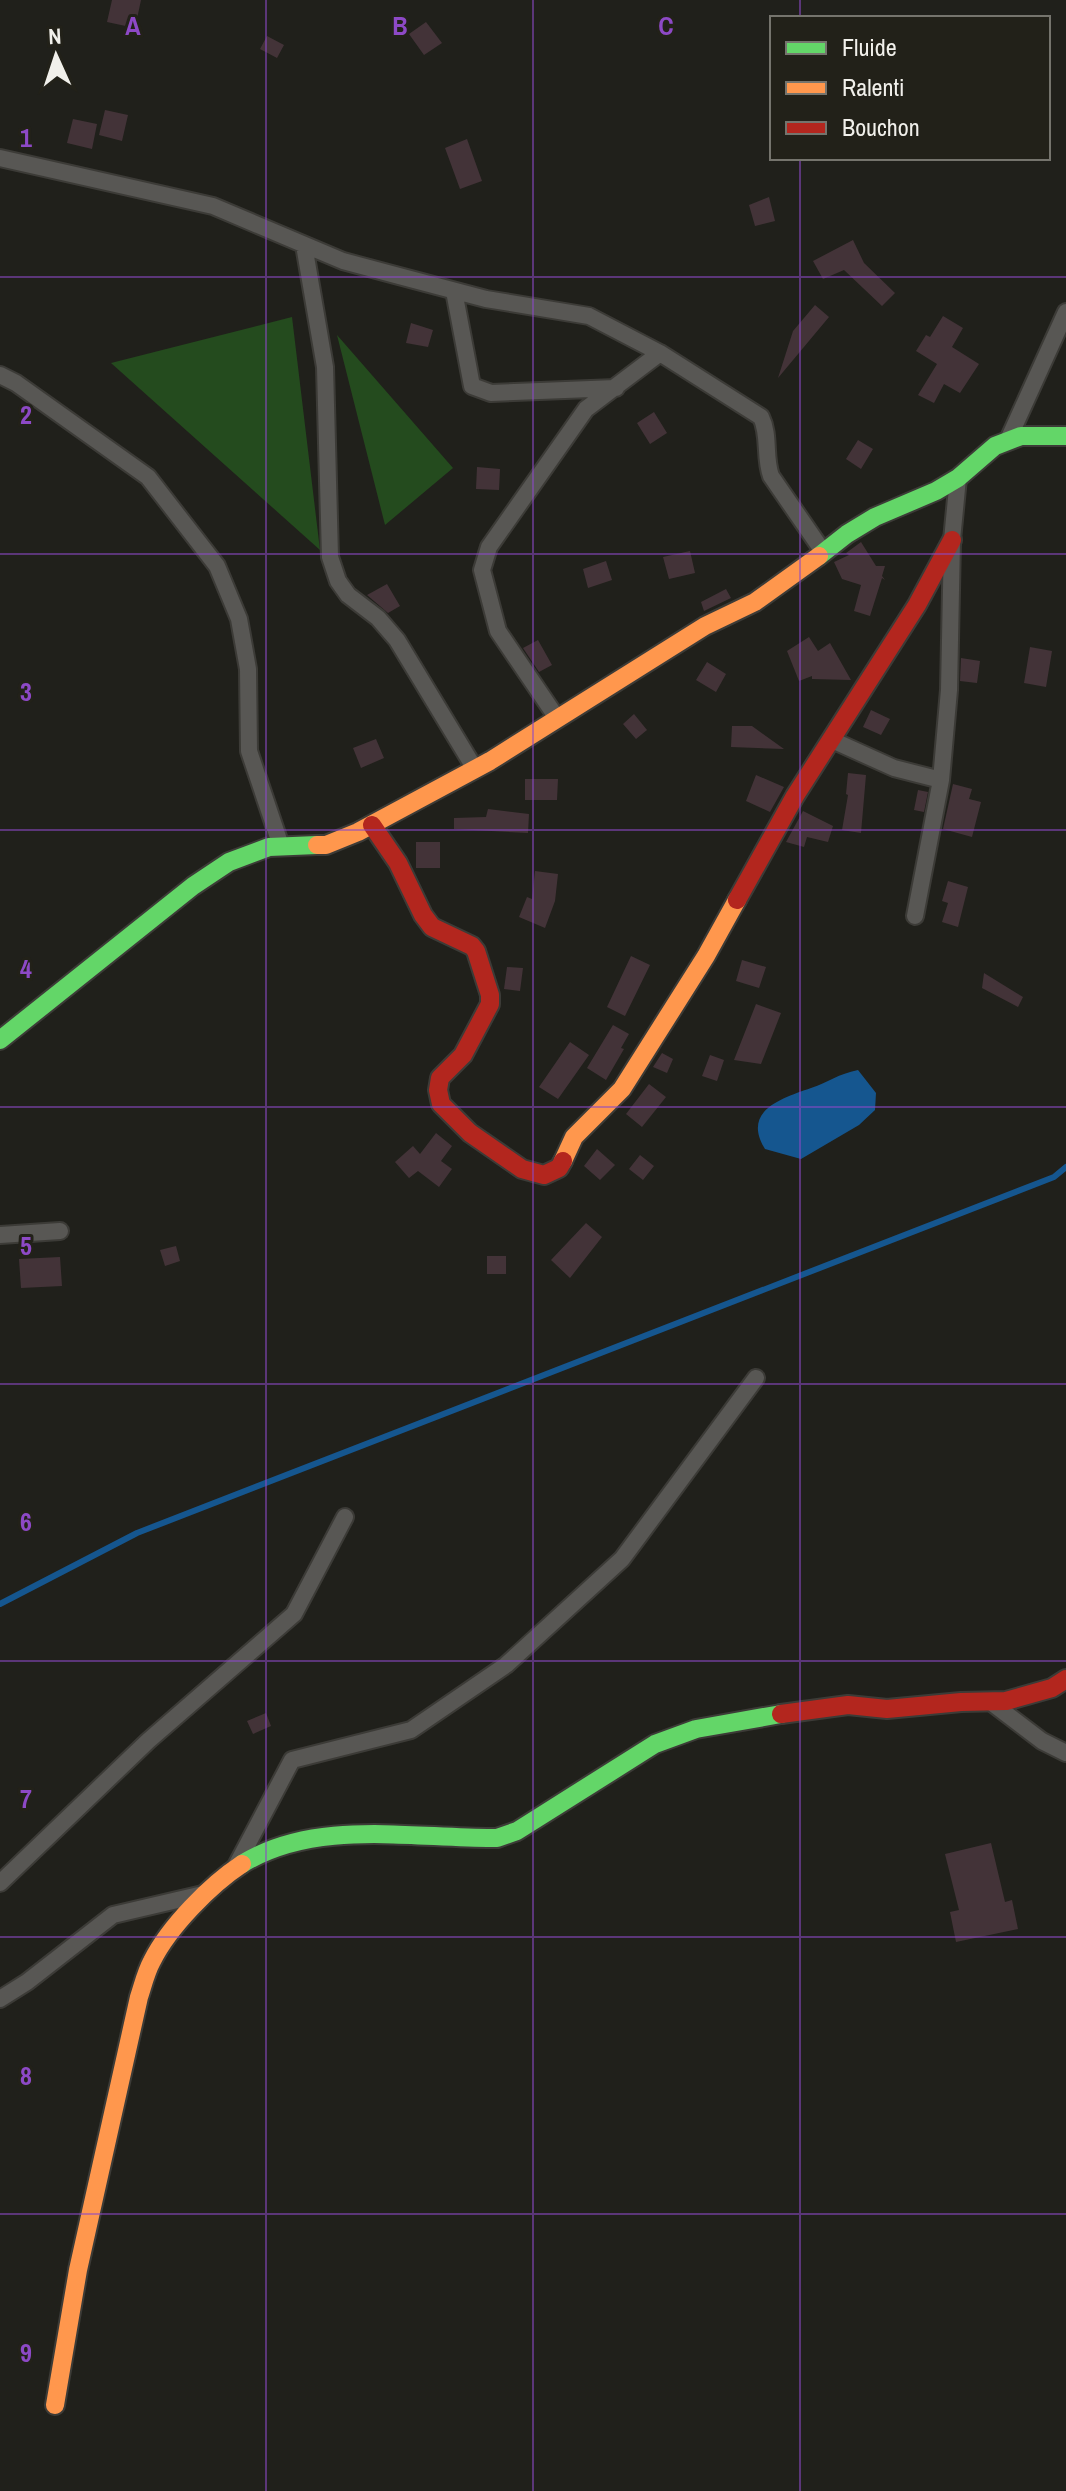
<svg xmlns="http://www.w3.org/2000/svg" width="1066" height="2491" font-family="'Archivo Narrow',sans-serif">
	<style>
		.green { fill: #244b1e }
		.water { fill: #15568f }
		.lines { fill: none; stroke-linecap: round; stroke-linejoin: round }
		.stream { stroke: #15568f; stroke-width: 6 }
		.building { fill: #433338 }
		.street-casing { stroke: #3c3b37; stroke-width: 20 }
		.fast-casing { stroke: #3c3b37; stroke-width: 22 }
		.slow-casing { stroke: #3c3b37; stroke-width: 22 }
		.jam-casing { stroke: #3c3b37; stroke-width: 22 }
		.street { stroke: #585754; stroke-width: 16 }
		.fast { stroke: #63d668; stroke-width: 18 }
		.slow { stroke: #ff974d; stroke-width: 18 }
		.jam { stroke: #b3261e; stroke-width: 18 }
		.grid { fill: none; stroke: #8d49c6; stroke-width: 2; stroke-opacity: 0.55 }
		.grid-label { font-size: 26px; text-anchor: middle; font-weight: bold; fill: #8d49c6; stroke: #222119; stroke-width: 6; stroke-linejoin: round; paint-order: stroke }
	</style>
	<rect width="100%" height="100%" fill="#20201b"/>
	<path class="green" d="M 292,317 L 320,550 L 111,363 Z
		M 337,335 L 453,468 L 385,525 Z"/>
	<path class="water" d="M 858,1070 L 876,1093 L 875,1110 L 859,1125 L 801,1159 L 765,1149 C 741,1110 783,1098 811,1088 C 829,1082 838,1074 858,1070 Z"/>
	<g class="lines">
		<path class="stream" d="M 0,1604 L 137,1533 L 1054,1177 L 1066,1167"/>
	</g>
	<path class="building" d="M 112,0 L 141,0 L 135,28 L 107,22 Z
		M 426,22 L 442,43 L 424,55 L 409,34 Z
		M 267,36 L 284,45 L 277,58 L 260,49 Z
		M 105,110 L 128,115 L 122,141 L 99,135 Z
		M 73,119 L 97,124 L 92,149 L 67,143 Z
		M 467,139 L 482,181 L 460,189 L 445,148 Z
		M 769,197 L 775,221 L 755,226 L 749,205 Z
		M 853,240 L 864,263 L 895,293 L 882,306 L 844,270 L 823,279 L 813,261 Z
		M 815,305 L 829,317 L 778,378 L 793,331 Z
		M 943,316 L 963,328 L 952,347 L 979,364 L 960,393 L 944,384 L 934,403 L 918,395 L 937,364 L 916,351 L 926,335 L 930,337 Z
		M 411,323 L 433,330 L 428,347 L 406,343 Z
		M 654,412 L 667,433 L 650,444 L 637,423 Z
		M 858,440 L 873,449 L 861,469 L 846,459 Z
		M 477,467 L 500,469 L 499,490 L 476,489 Z
		M 861,542 L 876,566 L 885,566 L 882,576 L 885,580 L 882,578 L 870,616 L 854,611 L 861,585 L 842,579 L 834,562 L 849,555 L 846,553 Z
		M 690,551 L 695,573 L 669,579 L 663,557 Z
		M 606,561 L 612,580 L 588,588 L 583,569 Z
		M 387,584 L 400,606 L 388,613 L 367,595 Z
		M 726,589 L 731,598 L 704,611 L 701,602 Z
		M 809,637 L 818,651 L 830,643 L 851,680 L 812,679 L 812,676 L 799,681 L 787,651 Z
		M 538,640 L 552,665 L 539,672 L 523,648 Z
		M 1030,647 L 1052,651 L 1046,687 L 1024,683 Z
		M 961,658 L 980,661 L 977,683 L 960,681 Z
		M 707,662 L 726,674 L 716,692 L 696,680 Z
		M 871,710 L 890,719 L 881,735 L 863,727 Z
		M 634,714 L 647,730 L 636,739 L 623,724 Z
		M 732,726 L 752,726 L 784,749 L 731,747 Z
		M 376,739 L 384,758 L 361,768 L 353,748 Z
		M 848,773 L 866,775 L 861,833 L 842,830 L 848,795 L 846,794 Z
		M 756,775 L 784,787 L 770,812 L 746,801 Z
		M 525,779 L 558,779 L 557,800 L 525,800 Z
		M 953,784 L 972,789 L 969,799 L 981,802 L 972,837 L 943,829 Z
		M 918,790 L 928,792 L 924,812 L 914,810 Z
		M 488,809 L 529,814 L 528,833 L 454,829 L 454,818 L 486,817 Z
		M 803,811 L 833,826 L 828,842 L 807,837 L 804,847 L 786,842 Z
		M 416,842 L 440,842 L 440,868 L 416,868 Z
		M 535,871 L 558,874 L 555,901 L 545,928 L 519,917 L 527,897 L 532,899 Z
		M 948,881 L 968,887 L 958,927 L 942,922 L 948,903 L 942,901 Z
		M 631,956 L 650,965 L 625,1016 L 607,1007 Z
		M 742,960 L 766,967 L 759,988 L 736,981 Z
		M 507,967 L 523,968 L 520,991 L 504,989 Z
		M 984,973 L 1023,997 L 1018,1007 L 982,988 Z
		M 756,1004 L 781,1013 L 761,1064 L 734,1060 Z
		M 613,1025 L 629,1034 L 621,1048 L 624,1049 L 606,1080 L 587,1068 Z
		M 570,1042 L 589,1055 L 558,1099 L 539,1087 Z
		M 662,1053 L 673,1059 L 667,1073 L 653,1067 Z
		M 710,1055 L 724,1060 L 717,1081 L 702,1076 Z
		M 649,1084 L 666,1097 L 642,1127 L 626,1114 Z
		M 436,1133 L 452,1146 L 441,1161 L 452,1169 L 439,1187 L 418,1171 L 409,1178 L 395,1162 L 413,1146 L 420,1154 Z
		M 597,1149 L 615,1165 L 600,1180 L 584,1166 Z
		M 640,1155 L 654,1166 L 643,1180 L 629,1169 Z
		M 586,1223 L 602,1237 L 570,1278 L 551,1260 Z
		M 176,1246 L 180,1261 L 165,1266 L 160,1250 Z
		M 487,1256 L 506,1256 L 506,1274 L 487,1274 Z
		M 60,1257 L 62,1286 L 21,1288 L 19,1259 Z
		M 266,1713 L 271,1726 L 253,1734 L 247,1721 Z
		M 991,1843 L 1005,1902 L 1012,1900 L 1018,1929 L 956,1942 L 950,1912 L 959,1910 L 945,1854 Z"/>
	<g class="lines">
		<defs>
			<path id="street" d="M 0,158 L 213,206 L 343,261 L 399,276 L 486,299 L 589,316 L 660,353 L 761,417 C 770,435 764,457 771,476 L 824,553
				M 304,245 L 325,367 L 330,557 L 338,581 L 348,595 L 378,618 L 397,640 L 475,769
				M 454,291 L 472,386 L 491,393 L 616,388
				M 0,375 L 16,383 L 148,477 L 217,566 L 239,619 L 248,669 L 249,751 L 281,846
				M 1008,440 L 1066,312
				M 557,718 L 498,631 L 482,570 L 489,547 L 586,409 L 660,353
				M 832,740 L 894,768 L 941,780
				M 915,916 L 941,780 L 949,690 L 952,540 L 958,478
				M 0,1235 L 60,1231
				M 992,1703 L 1042,1741 L 1066,1753
				M 236,1866 L 292,1760 L 411,1730 L 506,1665 L 622,1559 L 756,1378
				M 0,1883 L 148,1741 L 294,1614 L 345,1517
				M 0,1999 L 27,1982 L 113,1915 L 203,1894"/>
			<path id="fast" d="M 819,556 L 847,534 L 875,517 L 936,491 L 958,478 L 995,446 L 1021,436 L 1066,436
				M 0,1040 L 193,886 L 229,862 L 269,847 L 317,845
				M 242,1864 C 316,1818 414,1839 497,1838 L 517,1831 L 655,1744 L 696,1729 L 781,1714"/>
			<path id="slow" d="M 317,845 L 326,845 L 358,832 L 490,761 L 705,626 L 755,602 L 819,556
				M 563,1161 L 574,1137 L 622,1089 L 706,956 L 737,900
				M 55,2405 L 78,2270 L 139,1997 C 143,1985 146,1972 152,1961 C 169,1927 210,1885 242,1864"/>
			<path id="jam" d="M 372,825 L 398,863 L 423,915 L 432,927 L 472,946 L 476,951 L 490,995 L 490,1004 L 463,1055 L 440,1078 L 438,1090 L 441,1104 L 470,1133 L 522,1169 L 544,1175 L 559,1168 L 563,1161
				M 737,900 L 795,796 L 917,605 L 952,540
				M 781,1714 L 848,1705 L 887,1709 L 961,1702 L 1006,1701 L 1052,1688 L 1066,1679"/>
		</defs>
		<use href="#street" class="street-casing"/>
		<use href="#fast" class="fast-casing"/>
		<use href="#slow" class="slow-casing"/>
		<use href="#jam" class="jam-casing"/>
		<use href="#street" class="street"/>
		<use href="#fast" class="fast"/>
		<use href="#slow" class="slow"/>
		<use href="#jam" class="jam"/>
	</g>
	<path class="grid" d="M 266,0 L 266,2491M 533,0 L 533,2491M 800,0 L 800,18M 800,158 L 800,2491M 0,277 L 1066,277M 0,554 L 1066,554M 0,830 L 1066,830M 0,1107 L 1066,1107M 0,1384 L 1066,1384M 0,1661 L 1066,1661M 0,1937 L 1066,1937M 0,2214 L 1066,2214"/>
	<g class="grid-label">
		<text x="133" y="35">A</text>
		<text x="400" y="35">B</text>
		<text x="666" y="35">C</text>
		<text x="26" y="147">1</text>
		<text x="26" y="424">2</text>
		<text x="26" y="701">3</text>
		<text x="26" y="978">4</text>
		<text x="26" y="1255">5</text>
		<text x="26" y="1531">6</text>
		<text x="26" y="1808">7</text>
		<text x="26" y="2085">8</text>
		<text x="26" y="2362">9</text>
	</g>
	<rect x="770" y="16" width="280" height="144" fill="#222119" stroke="#75746d" stroke-width="2"/>
	<rect x="786" y="42" width="40" height="12" fill="#63d668" stroke="#75746d" stroke-width="2"/>
	<text x="842" y="56" font-size="24" fill="#f1f0eb">Fluide</text>
	<rect x="786" y="82" width="40" height="12" fill="#ff974d" stroke="#75746d" stroke-width="2"/>
	<text x="842" y="96" font-size="24" fill="#f1f0eb">Ralenti</text>
	<rect x="786" y="122" width="40" height="12" fill="#b3261e" stroke="#75746d" stroke-width="2"/>
	<text x="842" y="136" font-size="24" fill="#f1f0eb">Bouchon</text>
	<g transform="translate(56 56) rotate(357)" stroke="#222119" stroke-width="6" paint-order="stroke">
	<path d="M0-6L14 30L0 20L-14 30Z" fill="#f1f0eb"/>
	<text y="-12" font-size="22" font-weight="bold" text-anchor="middle" fill="#f1f0eb">N</text>
	</g>
</svg>
